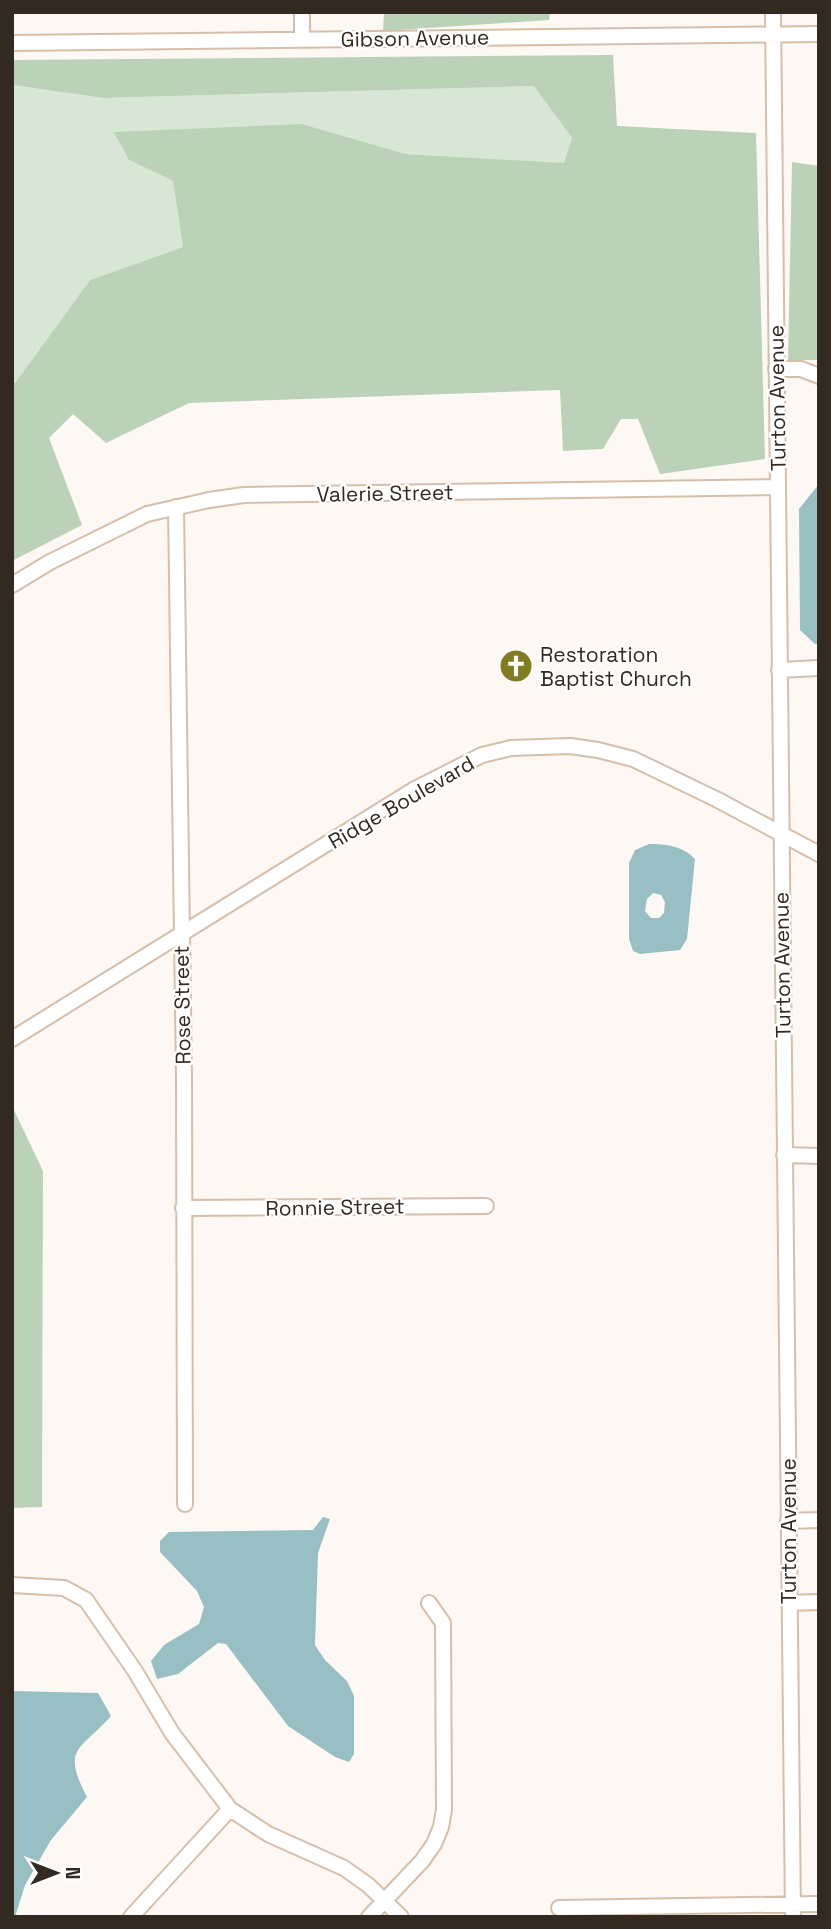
<svg xmlns="http://www.w3.org/2000/svg" width="831" height="1929" font-family="'Space Grotesk',sans-serif">
	<style>
		.green { fill: #d8e7d5 }
		.forest { fill: #bcd2b8 }
		.water { fill: #98bfc4; fill-rule: evenodd }
		.lines { fill: none; stroke-linecap: round; stroke-linejoin: round }
		.minor-casing { stroke: #d6bfaa; stroke-width: 18 }
		.minor { stroke: #fff; stroke-width: 14 }
		.labels { text-anchor: middle; dominant-baseline: central; stroke-width: 5; stroke-linejoin: round; paint-order: stroke }
		.street-label { font-size: 21px; fill: #322921; stroke: #fff }
		.poi-label { font-size: 21px; fill: #322921; stroke: #fff; text-anchor: start }
	</style>
	<rect width="100%" height="100%" fill="#fdf8f3"/>
	<path class="green" d="M 12,85 L 103,98 L 535,86 L 572,138 L 564,164 L 406,154 L 302,124 L 129,160 L 173,181 L 183,247 L 90,280 L 15,383 L 12,382 Z"/>
	<path class="forest" d="M 384,12 L 550,12 L 549,20 L 383,31 Z
		M 613,55 L 617,126 L 756,133 L 765,459 L 660,474 L 638,419 L 621,419 L 603,449 L 563,451 L 560,390 L 189,403 L 106,443 L 73,414 L 49,438 L 82,525 L 12,561 L 12,382 L 15,383 L 90,280 L 183,247 L 173,181 L 129,160 L 114,132 L 302,124 L 406,154 L 564,163 L 572,138 L 534,86 L 103,98 L 12,85 L 12,60 Z
		M 792,162 L 819,166 L 819,360 L 788,360 Z
		M 12,1106 L 43,1171 L 42,1507 L 12,1508 Z"/>
	<path class="water" d="M 819,484 L 819,644 L 815,644 L 800,630 L 799,509 Z
		M 649,844 C 666,844 683,846 695,859 L 687,939 L 680,950 L 640,954 L 633,951 L 629,939 L 629,863 L 635,850 ZM 653,893 L 661,895 L 665,902 L 664,913 L 659,918 L 651,918 L 645,911 L 647,899 Z
		M 323,1517 L 330,1519 L 318,1553 L 315,1645 L 325,1660 L 347,1681 L 354,1696 L 354,1754 L 349,1762 L 335,1757 L 288,1726 L 226,1644 L 218,1643 L 178,1674 L 157,1679 L 151,1661 L 164,1645 L 199,1624 L 204,1607 L 197,1591 L 160,1552 L 160,1541 L 169,1532 L 313,1530 Z
		M 12,1691 L 98,1693 L 111,1716 C 80,1751 61,1747 87,1797 L 51,1840 L 25,1885 L 15,1917 L 12,1917 Z"/>
	<g class="lines">
		<defs>
			<path id="minor" d="M 773,12 L 793,1917
				M 302,39 L 302,12
				M 12,43 L 819,34
				M 776,369 L 801,369 L 819,376
				M 176,507 L 184,1077 L 185,1504
				M 12,585 L 50,562 L 147,514 L 209,500 L 244,495 L 778,487
				M 779,670 L 819,668
				M 12,1039 L 415,789 L 482,755 L 511,748 L 570,746 L 598,750 L 633,759 L 716,799 L 819,854
				M 784,1155 L 819,1156
				M 183,1208 L 486,1206
				M 788,1521 L 819,1520
				M 12,1585 L 64,1588 L 86,1600 L 135,1671 L 172,1733 L 230,1809 L 268,1834 L 344,1868 L 368,1885 L 401,1917
				M 789,1603 L 819,1602
				M 559,1908 L 819,1904
				M 131,1917 L 230,1809
				M 369,1917 L 422,1861 L 434,1844 L 441,1827 L 444,1810 L 443,1623 L 429,1603"/>
		</defs>
		<use href="#minor" class="minor-casing"/>
		<use href="#minor" class="minor"/>
	</g>
	<defs>
		<symbol id="church-disc" viewBox="-11 -11 22 22"><circle r="9.5" fill="#827b21" stroke="#fff"/><path d="M-1.2-6h2.4v3.5h3.3v2.4h-3.3V6h-2.4V-.1h-3.3v-2.4h3.3Z" fill="#fff"/></symbol>
	</defs>
	<g fill-rule="evenodd">
		<use href="#church-disc" x="497" y="647" width="38" height="38"/>
	</g>
	<g class="labels">
		<g class="street-label">
			<text transform="translate(415 38) rotate(-1)">Gibson Avenue</text>
			<text transform="translate(777 398) rotate(-91)">Turton Avenue</text>
			<text transform="translate(385 493) rotate(-1)">Valerie Street</text>
			<text transform="translate(401 802) rotate(-30)">Ridge Boulevard</text>
			<text transform="translate(782 965) rotate(-91)">Turton Avenue</text>
			<text transform="translate(182 1005) rotate(-91)">Rose Street</text>
			<text transform="translate(335 1207) rotate(-1)">Ronnie Street</text>
			<text transform="translate(788 1531) rotate(-90)">Turton Avenue</text>
		</g>
		<g class="poi-label">
			<text x="540" y="654">Restoration<tspan x="540" dy="24">Baptist Church</tspan></text>
		</g>
	</g>
	<rect width="831" height="1929" fill="none" stroke="#322921" stroke-width="28"/>
	<g transform="translate(56 1873) rotate(90)" stroke="#ffffff" stroke-width="5" paint-order="stroke">
	<path d="M0-5L12 26L0 18L-12 26Z" fill="#322921"/>
	<text y="-10" font-size="19" font-weight="bold" text-anchor="middle" fill="#322921">N</text>
	</g>
</svg>
